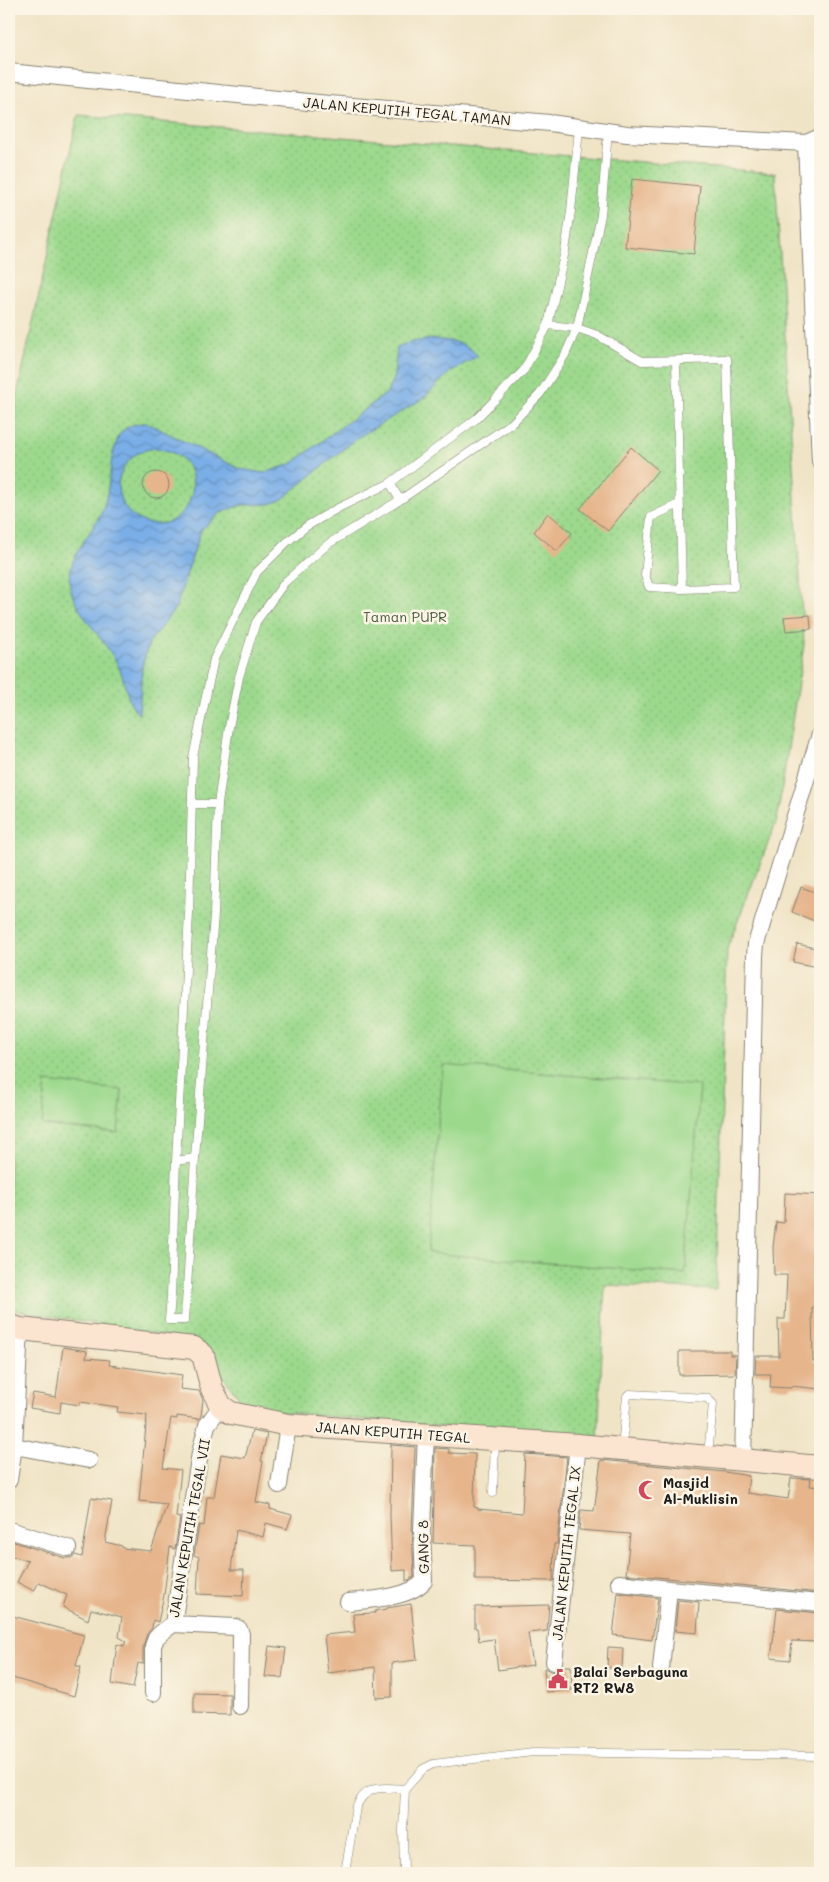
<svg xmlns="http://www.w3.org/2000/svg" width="829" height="1882" font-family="Mali,sans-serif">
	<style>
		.grass { fill: url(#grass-dots); stroke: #5c7a54 }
		.garden { fill: #9cd98d; stroke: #5c7a54 }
		.water { fill: url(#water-waves); stroke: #4b6582; fill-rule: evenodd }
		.building { fill: #e6b58c }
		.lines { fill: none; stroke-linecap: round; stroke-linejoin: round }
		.service-casing { stroke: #868071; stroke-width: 9 }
		.minor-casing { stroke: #868071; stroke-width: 18 }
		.secondary-casing { stroke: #868071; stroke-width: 24 }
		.service { stroke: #fff; stroke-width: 8 }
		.minor { stroke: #fff; stroke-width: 16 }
		.secondary { stroke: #fce5d0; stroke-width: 22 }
		.labels { text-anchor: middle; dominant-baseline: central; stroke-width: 5; stroke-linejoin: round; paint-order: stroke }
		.street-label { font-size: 14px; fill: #1c1c1c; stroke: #fcf5e5 }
		.park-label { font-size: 14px; fill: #495e44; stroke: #fcf5e5 }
		.poi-label { font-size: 14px; font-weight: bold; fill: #1c1c1c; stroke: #fcf5e5; text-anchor: start }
	</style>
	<defs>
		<pattern id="grass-dots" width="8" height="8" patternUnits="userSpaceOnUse" patternTransform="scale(1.25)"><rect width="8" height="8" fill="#9cd98d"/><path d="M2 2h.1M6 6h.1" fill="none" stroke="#86ba79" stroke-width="1.8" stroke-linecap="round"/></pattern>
		<pattern id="water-waves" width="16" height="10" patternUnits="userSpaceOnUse" patternTransform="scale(1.25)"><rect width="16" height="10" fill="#7aaee7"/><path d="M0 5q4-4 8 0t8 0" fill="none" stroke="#638dba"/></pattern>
	</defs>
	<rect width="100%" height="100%" fill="#fcf5e5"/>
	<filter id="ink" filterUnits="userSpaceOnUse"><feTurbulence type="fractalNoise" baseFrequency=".02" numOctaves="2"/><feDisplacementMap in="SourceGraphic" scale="10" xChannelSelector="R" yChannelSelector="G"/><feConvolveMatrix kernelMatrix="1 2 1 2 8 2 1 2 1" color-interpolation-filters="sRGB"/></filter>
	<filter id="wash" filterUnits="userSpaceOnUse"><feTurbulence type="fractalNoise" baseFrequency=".0096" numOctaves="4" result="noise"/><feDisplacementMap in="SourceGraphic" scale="20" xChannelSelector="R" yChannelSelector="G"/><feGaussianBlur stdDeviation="1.12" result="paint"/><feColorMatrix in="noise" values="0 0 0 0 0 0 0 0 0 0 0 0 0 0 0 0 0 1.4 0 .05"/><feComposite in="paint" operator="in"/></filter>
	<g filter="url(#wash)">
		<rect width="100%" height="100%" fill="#f0e4c6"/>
		<path class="grass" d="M 78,115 L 775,173 L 804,644 L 777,820 L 727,949 L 716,1290 L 605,1285 L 598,1441 L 248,1409 L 195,1341 L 9,1309 L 9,432 Z"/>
		<path class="garden" d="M 443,1065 L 700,1086 L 685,1274 L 428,1253 Z
			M 46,1082 L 122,1090 L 118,1133 L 42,1125 Z"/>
		<path class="water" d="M 432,339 C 452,341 464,341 478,356 L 450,372 L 424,398 L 357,438 L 281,500 L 270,504 L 241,505 L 220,513 L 201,530 L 176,607 L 149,643 L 142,667 L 139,715 C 126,701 127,687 120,670 C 109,641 74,614 70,586 C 66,557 91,536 102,511 C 111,490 108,466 116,444 C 117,441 118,436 120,434 C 127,424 137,424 147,423 L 240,469 L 264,473 L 291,464 L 387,393 L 394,376 L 397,347 L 411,342 ZM 156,448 C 161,449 166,450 171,452 C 211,467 192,533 148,523 C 136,520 127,513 122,502 C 113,484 121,464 138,453 C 143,450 150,449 156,448 Z"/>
		<g id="blocks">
			<path class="building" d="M 632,179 L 700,186 L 694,254 L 625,247 Z
				M 631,447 L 658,470 L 608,531 L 580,509 Z
				M143 485a13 13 0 1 1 26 0a13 13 0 1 1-26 0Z
				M 548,513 L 572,533 L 557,551 L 534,532 Z
				M 810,615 L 811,629 L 786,631 L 784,617 Z
				M 801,887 L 820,894 L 820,913 L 817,922 L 792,912 Z
				M 797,944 L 820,949 L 817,967 L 793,962 Z
				M 785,1193 L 820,1195 L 820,1307 L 812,1307 L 813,1361 L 820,1363 L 820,1389 L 791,1386 L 791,1388 L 770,1387 L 771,1374 L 755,1374 L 756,1356 L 779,1356 L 778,1319 L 785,1319 L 787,1275 L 774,1275 L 773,1247 L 776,1222 L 784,1223 Z
				M 63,1347 L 87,1351 L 86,1358 L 110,1360 L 109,1365 L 182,1375 L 180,1389 L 199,1391 L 203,1400 L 201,1416 L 199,1419 L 177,1416 L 177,1419 L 171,1418 L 163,1468 L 181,1470 L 176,1517 L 180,1518 L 175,1549 L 170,1547 L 164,1595 L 158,1622 L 153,1620 L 152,1628 L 147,1634 L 143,1646 L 143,1664 L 138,1663 L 133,1688 L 112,1684 L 117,1644 L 124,1646 L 126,1641 L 119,1637 L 122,1617 L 91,1609 L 88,1620 L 63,1607 L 67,1595 L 39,1582 L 34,1591 L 17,1582 L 28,1561 L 9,1555 L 11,1541 L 65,1558 L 71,1558 L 75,1555 L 82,1557 L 91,1498 L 112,1501 L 105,1542 L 122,1546 L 122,1548 L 151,1551 L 167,1504 L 139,1501 L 147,1415 L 117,1412 L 118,1407 L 80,1402 L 79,1405 L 61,1402 L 60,1413 L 30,1408 L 33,1393 L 56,1397 Z
				M 679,1351 L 730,1351 L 730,1355 L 736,1355 L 735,1374 L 679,1375 Z
				M 252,1431 L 267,1434 L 261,1461 L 263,1461 L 256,1502 L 270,1505 L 270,1509 L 292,1515 L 287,1529 L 266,1523 L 263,1537 L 236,1530 L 231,1570 L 244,1570 L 243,1596 L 197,1594 L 199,1557 L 194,1555 L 199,1525 L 204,1526 L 207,1497 L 214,1497 L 221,1454 L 245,1458 Z
				M 391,1445 L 415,1447 L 412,1530 L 414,1577 L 406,1581 L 406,1570 L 392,1571 L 390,1515 Z
				M 435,1448 L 449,1449 L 449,1453 L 475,1454 L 474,1507 L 478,1508 L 478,1509 L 522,1513 L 525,1454 L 567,1457 L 557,1544 L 554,1544 L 553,1581 L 475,1580 L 475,1545 L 433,1543 Z
				M 601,1460 L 725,1472 L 749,1476 L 747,1493 L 788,1499 L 791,1478 L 811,1479 L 810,1486 L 820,1487 L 820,1593 L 626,1574 L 630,1534 L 579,1530 L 581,1510 L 594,1511 Z
				M 618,1593 L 658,1598 L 652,1640 L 613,1635 Z
				M 678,1600 L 699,1602 L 697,1633 L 675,1631 Z
				M 411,1604 L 417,1660 L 392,1663 L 392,1697 L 376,1698 L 375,1667 L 328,1673 L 324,1635 L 355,1632 L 353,1614 L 375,1613 L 375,1611 L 387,1609 L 387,1608 Z
				M 549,1605 L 547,1631 L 528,1633 L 533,1665 L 498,1670 L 494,1639 L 479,1641 L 477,1628 L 475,1628 L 475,1607 Z
				M 777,1609 L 820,1613 L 820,1631 L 819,1631 L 818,1642 L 792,1641 L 790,1660 L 771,1658 Z
				M 9,1615 L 84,1635 L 76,1666 L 81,1667 L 74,1696 L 9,1677 Z
				M 269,1646 L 286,1648 L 282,1678 L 265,1677 Z
				M 608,1647 L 623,1648 L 622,1668 L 607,1668 Z
				M 563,1666 L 571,1666 L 572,1690 L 546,1692 L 544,1668 L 553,1672 L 558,1671 Z
				M 194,1693 L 230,1694 L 230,1715 L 194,1714 Z"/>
		</g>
	</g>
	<g filter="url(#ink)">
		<use href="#blocks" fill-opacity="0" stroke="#868071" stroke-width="1"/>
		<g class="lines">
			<defs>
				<path id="service" d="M 579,129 L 571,211 L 565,251 L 548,325 L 524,370 L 476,419 L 390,483 L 338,508 L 307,526 L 287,542 L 257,572 L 214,659 L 193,757 L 189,913 L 176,1161 L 171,1296 L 169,1320 L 185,1320 L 195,1158 L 214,915 L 218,804 L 229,727 L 239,677 L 256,622 L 285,582 L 328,544 L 400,500 L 512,423 L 540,394 L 565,355 L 577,328 L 601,215 L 608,131
					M 548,325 L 577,328 L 597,335 L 642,361 L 727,359 L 734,587 L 682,589 L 676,361
					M 390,483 L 400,500
					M 679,504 L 651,517 L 645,575 L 649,587 L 682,589
					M 192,804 L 218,804
					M 176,1161 L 195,1158
					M 622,1448 L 627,1396 L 629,1394 L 707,1398 L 713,1404 L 708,1455
					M 493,1493 L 495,1442
					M 345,1873 L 356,1807 C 367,1783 383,1788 405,1789
					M 404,1873 L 403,1830 L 405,1789 L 423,1769 L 433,1764 L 533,1752 L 820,1756"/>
				<path id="minor" d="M 9,72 L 318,103 L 550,123 L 627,134 L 806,143 L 820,137
					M 806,143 L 820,461
					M 14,1446 L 89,1460
					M 743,1461 L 755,956 L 756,944 L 820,734
					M 9,1480 L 14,1446 L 20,1329
					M 279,1485 L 288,1425
					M 9,1530 L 68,1548
					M 619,1583 L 669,1589
					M 348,1602 C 369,1600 410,1598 424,1581 L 422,1530 L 426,1434
					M 173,1624 L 200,1453 L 207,1425 L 221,1406
					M 554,1662 L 578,1445
					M 661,1668 L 669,1589 L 820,1603
					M 153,1693 L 153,1646 L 156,1638 L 161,1633 L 173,1624 L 235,1627 L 239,1629 L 241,1634 L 240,1706"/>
				<path id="secondary" d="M 9,1325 L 20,1329 L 194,1348 L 203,1355 L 212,1389 L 221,1406 L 231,1413 L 288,1425 L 578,1445 L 820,1467"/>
			</defs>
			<use href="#service" class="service-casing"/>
			<use href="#minor" class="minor-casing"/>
			<use href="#secondary" class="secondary-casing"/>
			<use href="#service" class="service"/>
			<use href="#minor" class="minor"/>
			<use href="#secondary" class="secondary"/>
		</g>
	</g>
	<defs>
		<symbol id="mosque-bare" viewBox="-9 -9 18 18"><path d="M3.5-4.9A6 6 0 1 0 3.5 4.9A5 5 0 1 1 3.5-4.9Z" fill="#d1495b" stroke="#fcf5e5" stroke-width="2.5" paint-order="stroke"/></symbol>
		<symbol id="civic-bare" viewBox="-9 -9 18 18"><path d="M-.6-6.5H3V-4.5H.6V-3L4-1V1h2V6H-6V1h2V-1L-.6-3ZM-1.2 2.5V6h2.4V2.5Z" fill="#d1495b" stroke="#fcf5e5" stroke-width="2.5" paint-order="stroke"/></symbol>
	</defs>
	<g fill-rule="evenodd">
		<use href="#mosque-bare" x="634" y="1476" width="28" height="28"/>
		<use href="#civic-bare" x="544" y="1665" width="28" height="28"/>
	</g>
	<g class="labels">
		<g class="street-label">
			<text transform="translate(407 111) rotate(5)">JALAN KEPUTIH TEGAL TAMAN</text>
			<text transform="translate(393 1432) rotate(4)">JALAN KEPUTIH TEGAL</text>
			<text transform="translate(189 1528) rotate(-80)">JALAN KEPUTIH TEGAL VII</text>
			<text transform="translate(423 1547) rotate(-91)">GANG 8</text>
			<text transform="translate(566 1553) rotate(-84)">JALAN KEPUTIH TEGAL IX</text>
		</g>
		<g class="park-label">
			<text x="405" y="616">Taman PUPR</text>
		</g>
		<g class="poi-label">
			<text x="663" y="1482">Masjid<tspan x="663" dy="16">Al-Muklisin</tspan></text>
			<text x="573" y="1671">Balai Serbaguna<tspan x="573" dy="16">RT2 RW8</tspan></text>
		</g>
	</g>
	<rect width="829" height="1882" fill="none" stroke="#fcf5e5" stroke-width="30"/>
</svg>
